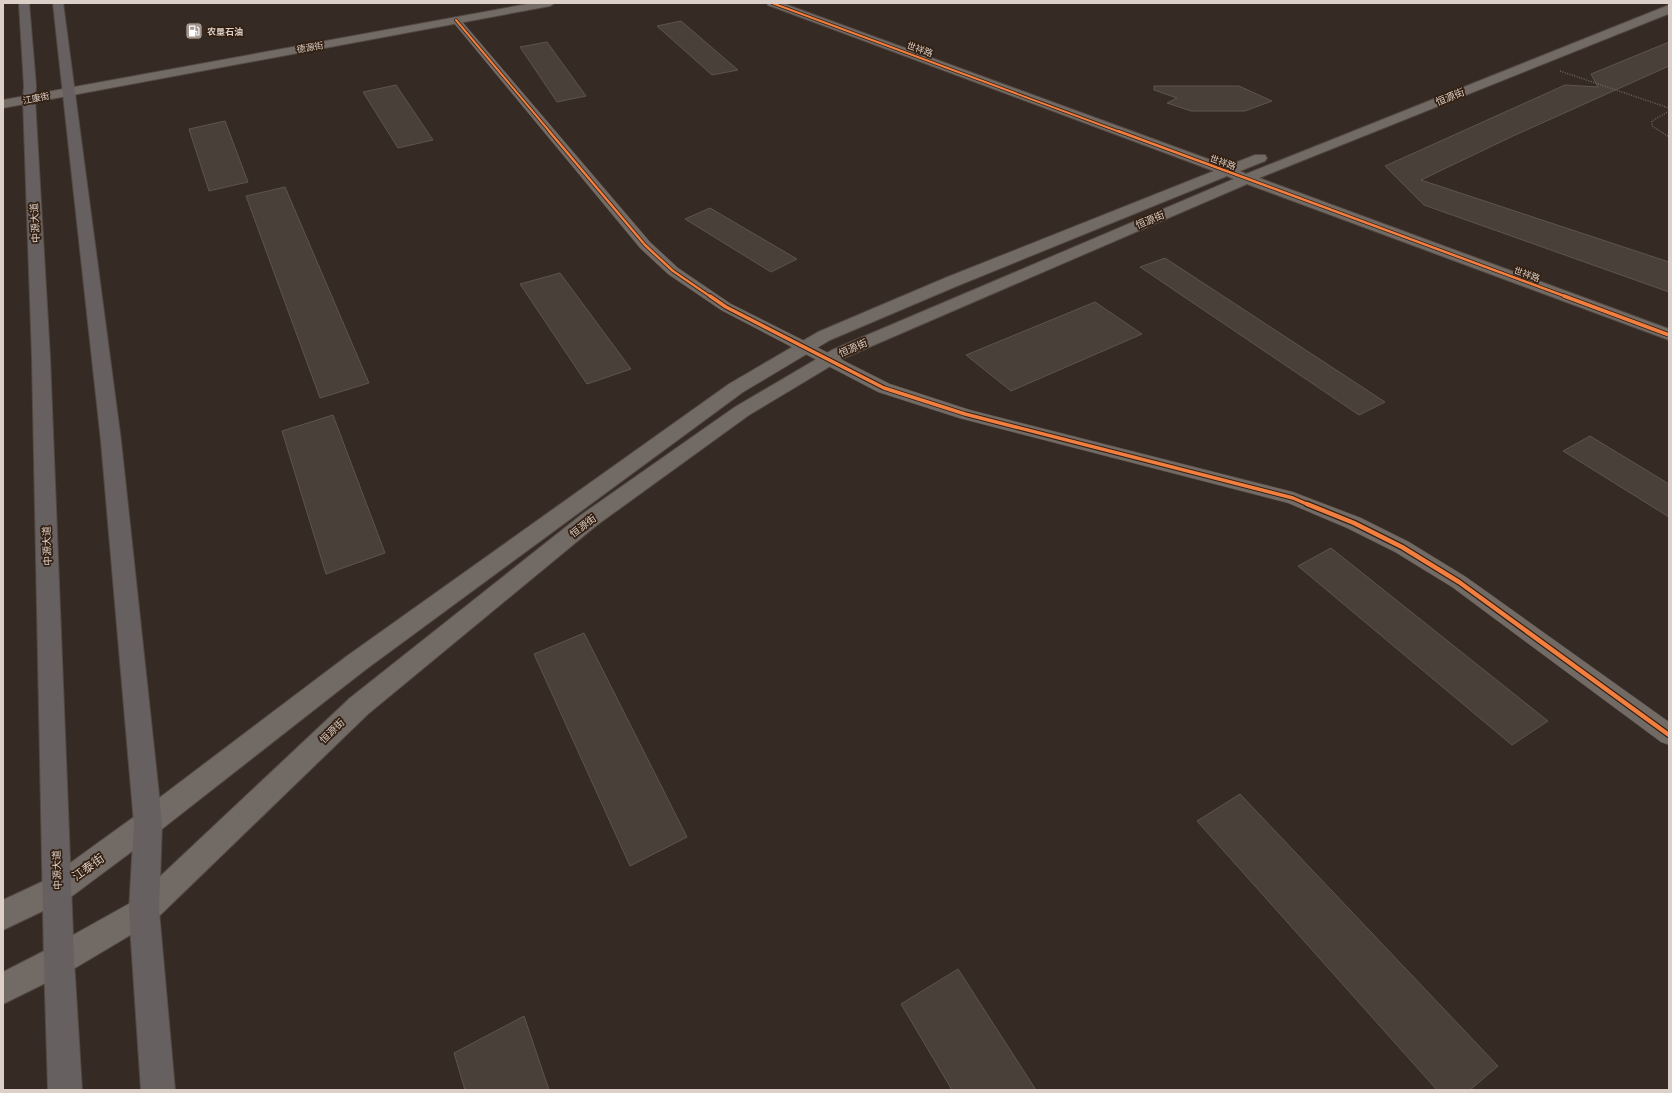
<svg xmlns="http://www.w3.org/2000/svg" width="1672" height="1093" font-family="Mulish,'Noto Sans SC',sans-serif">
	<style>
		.building { fill: #49403a; stroke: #5e544e }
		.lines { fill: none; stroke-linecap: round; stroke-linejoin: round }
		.street-casing { stroke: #534942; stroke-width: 1 }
		.secondary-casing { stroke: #534942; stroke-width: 2 }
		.primary-casing { stroke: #534942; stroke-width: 2 }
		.path { stroke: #6c6560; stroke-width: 1.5; stroke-dasharray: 1 1.5; stroke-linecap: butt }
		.street { fill: #726a65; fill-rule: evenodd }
		.secondary { fill: #726a65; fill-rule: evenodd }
		.primary { fill: #666160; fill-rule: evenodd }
		.cycleway-far3-casing { stroke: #332012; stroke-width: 3.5 }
		.cycleway-far2-casing { stroke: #332012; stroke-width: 4 }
		.cycleway-far1-casing { stroke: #332012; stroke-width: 5.5 }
		.cycleway-casing { stroke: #332012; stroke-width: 7 }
		.cycleway-far3 { stroke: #f27e40; stroke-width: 2 }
		.cycleway-far2 { stroke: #f27e40; stroke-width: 2.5 }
		.cycleway-far1 { stroke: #f27e40; stroke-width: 3.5 }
		.cycleway { stroke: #f27e40; stroke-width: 4.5 }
		.labels { text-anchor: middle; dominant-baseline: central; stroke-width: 3.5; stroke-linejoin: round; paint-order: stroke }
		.far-poi-label { font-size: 9px; font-weight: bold; fill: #ddd0c8; stroke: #332012; text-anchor: start }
		.far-street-label { font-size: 9px; fill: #ddd0c8; stroke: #332012 }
		.street-label { font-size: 10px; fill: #ddd0c8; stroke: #332012 }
		.near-street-label { font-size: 12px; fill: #ddd0c8; stroke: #332012 }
	</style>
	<rect width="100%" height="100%" fill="#362b24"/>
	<path class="building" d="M 681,21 L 738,70 L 712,75 L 657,26 Z
		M 547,42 L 586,96 L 557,102 L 520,47 Z
		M 1669,42 L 1669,66 L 1513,136 L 1421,180 L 1669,262 L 1669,292 L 1424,205 L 1385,166 L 1565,85 L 1598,87 L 1591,74 Z
		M 396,85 L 433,140 L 398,148 L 363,92 Z
		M 1154,86 L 1239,86 L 1272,101 L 1245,111 L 1191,111 L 1167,103 L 1177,98 L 1154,90 Z
		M 225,121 L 248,182 L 209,191 L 189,129 Z
		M 285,187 L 369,383 L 320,398 L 246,196 Z
		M 710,208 L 797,259 L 771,272 L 685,219 Z
		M 1165,258 L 1385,402 L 1359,415 L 1140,267 Z
		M 560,273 L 631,369 L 587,384 L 520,284 Z
		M 1095,302 L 1142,334 L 1011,391 L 966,355 Z
		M 333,415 L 385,553 L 326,574 L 282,431 Z
		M 1590,436 L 1669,484 L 1669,517 L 1563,451 Z
		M 1331,548 L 1548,721 L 1512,745 L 1298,566 Z
		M 584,633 L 687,837 L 630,866 L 534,654 Z
		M 1240,794 L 1498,1066 L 1470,1090 L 1437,1090 L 1197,821 Z
		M 958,969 L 1036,1090 L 952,1090 L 901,1004 Z
		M 524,1016 L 549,1090 L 465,1090 L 454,1053 Z"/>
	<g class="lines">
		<defs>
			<path id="street" d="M 456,17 L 459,18 L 650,242 L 678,268 L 731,304 L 890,384 L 970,410 L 1293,492 L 1361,518 L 1409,542 L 1466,577 L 1669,722 L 1669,745 L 1661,742 L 1452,587 L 1395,552 L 1347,528 L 1288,503 L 959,418 L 878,392 L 721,310 L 668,274 L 640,248 L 453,22 L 451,20 Z"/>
			<path id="secondary" d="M 533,3 L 555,3 L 550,6 L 3,108 L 3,100 Z
				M 767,3 L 782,3 L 1227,166 L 1255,155 L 1265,155 L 1267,158 L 1265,161 L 1240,171 L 1246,174 L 1669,5 L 1668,14 L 1259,178 L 1669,329 L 1669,340 L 1247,184 L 844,358 L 749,415 L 597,525 L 368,714 L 154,921 L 70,971 L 3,1004 L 3,972 L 48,949 L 134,901 L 350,698 L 581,515 L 735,407 L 832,350 L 1234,179 L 1227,176 L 957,286 L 830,340 L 743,392 L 365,670 L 158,832 L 68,899 L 3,930 L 3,900 L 48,879 L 138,814 L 347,656 L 729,384 L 818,332 L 945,278 L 1214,171 L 768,5 Z"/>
			<path id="primary" d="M 19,3 L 29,3 L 36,86 L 35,99 L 50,357 L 74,960 L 82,1090 L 48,1090 L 44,960 L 32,357 L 23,99 L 24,86 Z
				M 53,3 L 63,3 L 121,441 L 162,823 L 159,911 L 175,1090 L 141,1090 L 129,911 L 134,823 L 101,441 Z"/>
		</defs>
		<use href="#street" class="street-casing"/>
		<use href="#secondary" class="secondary-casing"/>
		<use href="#primary" class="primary-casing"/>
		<path class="path" d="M 1560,71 L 1669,108
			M 1669,111 L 1652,121 L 1652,126 L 1669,137"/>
		<use href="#street" class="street"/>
		<use href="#secondary" class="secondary"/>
		<use href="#primary" class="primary"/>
		<defs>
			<path id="cycleway-far3" d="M 772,3 L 1120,132
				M 456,20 L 550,132"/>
			<path id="cycleway-far2" d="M 549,131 L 645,245 L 673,271 L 711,297
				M 1118,131 L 1567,297"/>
			<path id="cycleway-far1" d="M 710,296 L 726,307 L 884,388 L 965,414 L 1293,498 L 1309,505
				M 1564,296 L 1669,335"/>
			<path id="cycleway" d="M 1307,504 L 1354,523 L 1402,547 L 1459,582 L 1669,735"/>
		</defs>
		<use href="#cycleway-far3" class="cycleway-far3-casing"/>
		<use href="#cycleway-far2" class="cycleway-far2-casing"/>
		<use href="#cycleway-far1" class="cycleway-far1-casing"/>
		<use href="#cycleway" class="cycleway-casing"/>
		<use href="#cycleway-far3" class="cycleway-far3"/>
		<use href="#cycleway-far2" class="cycleway-far2"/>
		<use href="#cycleway-far1" class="cycleway-far1"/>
		<use href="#cycleway" class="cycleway"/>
	</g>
	<defs>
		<symbol id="fuel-square" viewBox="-11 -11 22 22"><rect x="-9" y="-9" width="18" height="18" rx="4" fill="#a3968f" stroke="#332012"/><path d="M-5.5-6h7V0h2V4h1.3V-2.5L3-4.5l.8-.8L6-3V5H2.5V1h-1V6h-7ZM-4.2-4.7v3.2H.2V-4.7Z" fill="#fff"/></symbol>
	</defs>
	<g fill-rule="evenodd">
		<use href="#fuel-square" x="184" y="21" width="20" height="20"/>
	</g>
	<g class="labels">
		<g class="far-poi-label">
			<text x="207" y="31">农垦石油</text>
		</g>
		<g class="far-street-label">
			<text transform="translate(310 47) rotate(-10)">德源街</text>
			<text transform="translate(920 49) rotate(20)">世祥路</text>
			<text transform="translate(36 98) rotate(-11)">江康街</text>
			<text transform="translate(1223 162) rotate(20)">世祥路</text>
			<text transform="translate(1527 274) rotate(20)">世祥路</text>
		</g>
		<g class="street-label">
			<text transform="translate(1450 97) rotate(-22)">恒源街</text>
			<text transform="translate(1150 220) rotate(-23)">恒源街</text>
			<text transform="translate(35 223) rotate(-93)">中源大道</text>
			<text transform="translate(853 348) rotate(-24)">恒源街</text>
			<text transform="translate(583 526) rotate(-38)">恒源街</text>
			<text transform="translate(47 546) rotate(-92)">中源大道</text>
			<text transform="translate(332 731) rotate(-44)">恒源街</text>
			<text transform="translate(57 870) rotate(-92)">中源大道</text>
		</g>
		<g class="near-street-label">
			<text transform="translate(88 867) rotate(-36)">江泰街</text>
		</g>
	</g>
	<rect width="1672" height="1093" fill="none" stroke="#ddd0c8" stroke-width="8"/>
</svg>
